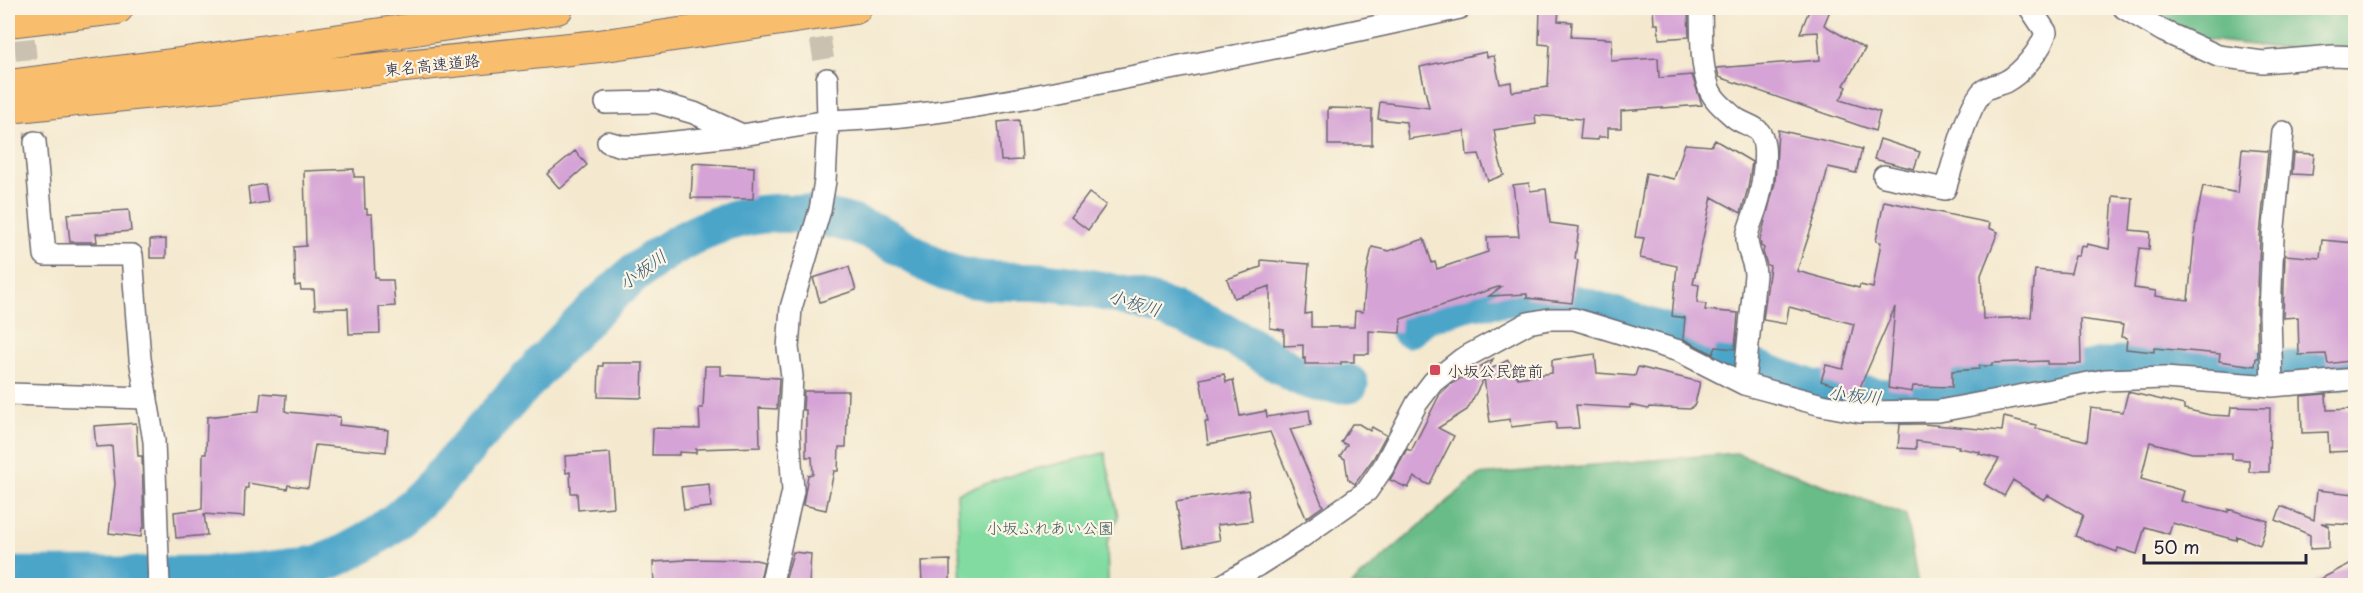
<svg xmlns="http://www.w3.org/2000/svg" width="2363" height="593" font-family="'Playpen Sans','Klee One',sans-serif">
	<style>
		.green { fill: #82dca2; stroke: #527f6e; stroke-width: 1.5 }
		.forest { fill: #69bc88; stroke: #466f62; stroke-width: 1.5 }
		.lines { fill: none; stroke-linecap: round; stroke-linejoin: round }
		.river { stroke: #4ca5c9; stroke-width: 39 }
		.building { fill: #d5a3d6 }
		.minor-tunnel { stroke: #cac1b1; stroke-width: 21; stroke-dasharray: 21 10; stroke-linecap: butt }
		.minor-casing { stroke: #6c686f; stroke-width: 24 }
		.highway-casing { stroke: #6c686f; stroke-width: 34 }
		.minor { stroke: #fff; stroke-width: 21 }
		.highway { stroke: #f9be6d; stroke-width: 32 }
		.poi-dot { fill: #d1495b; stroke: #fcf5e5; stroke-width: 2 }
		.labels { text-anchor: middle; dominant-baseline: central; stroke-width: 4.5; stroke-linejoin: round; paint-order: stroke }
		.street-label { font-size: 16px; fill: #22223b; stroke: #fcf5e5 }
		.poi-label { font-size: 16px; fill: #22223b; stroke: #fcf5e5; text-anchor: start }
		.park-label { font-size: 16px; fill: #3f5a5a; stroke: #fcf5e5 }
		.water-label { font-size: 18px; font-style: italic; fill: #335674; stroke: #fcf5e5 }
	</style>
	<rect width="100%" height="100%" fill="#fcf5e5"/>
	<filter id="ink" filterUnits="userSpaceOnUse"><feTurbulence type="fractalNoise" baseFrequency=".0167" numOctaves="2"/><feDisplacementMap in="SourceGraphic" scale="12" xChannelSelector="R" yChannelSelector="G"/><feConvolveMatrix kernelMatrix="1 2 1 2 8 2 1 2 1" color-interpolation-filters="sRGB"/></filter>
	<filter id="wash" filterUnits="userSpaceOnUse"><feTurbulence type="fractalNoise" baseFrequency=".008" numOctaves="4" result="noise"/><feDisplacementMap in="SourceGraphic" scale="24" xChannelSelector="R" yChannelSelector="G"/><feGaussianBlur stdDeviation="1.35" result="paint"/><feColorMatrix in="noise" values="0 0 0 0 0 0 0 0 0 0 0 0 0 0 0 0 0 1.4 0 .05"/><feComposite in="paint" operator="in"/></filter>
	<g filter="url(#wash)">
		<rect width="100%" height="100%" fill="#f4e9cf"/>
		<path class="green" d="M 1105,453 L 1118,517 L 1107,543 L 1108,585 L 961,585 L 957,493 L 1022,472 Z"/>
		<path class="forest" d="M 2124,8 L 2355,8 L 2355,46 L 2324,53 L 2199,39 Z
			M 1736,453 L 1906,515 L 1918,585 L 1351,585 L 1478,475 Z"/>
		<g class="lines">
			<path class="river" d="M 1409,328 L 1424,315 L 1472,300 L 1515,297 L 1563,302 L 1583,306 L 1685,339 L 1727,360 L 1813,389 L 1887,398 L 2154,361 L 2281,370 L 2340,370 L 2356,366
				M 8,576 C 73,577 139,576 205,575 C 233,574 260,572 288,568 C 300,567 313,567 325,562 C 390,537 421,500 465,450 C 497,414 529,378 562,343 C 614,288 670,233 746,217 C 790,207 847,218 887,238 C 906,248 925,264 946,272 C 977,284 1011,280 1043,282 C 1093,287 1145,299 1191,318 C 1217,328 1241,340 1265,355 C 1280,364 1295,376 1312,381 C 1324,384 1337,384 1349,384"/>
		</g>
		<g id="blocks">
			<path class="building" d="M 1540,8 L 1559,8 L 1558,21 L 1572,22 L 1571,37 L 1612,39 L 1611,61 L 1658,58 L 1659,78 L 1692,75 L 1702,105 L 1621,111 L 1621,128 L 1608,128 L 1608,137 L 1598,137 L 1598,140 L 1580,139 L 1582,119 L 1535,115 L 1536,124 L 1494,130 L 1499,158 L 1504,175 L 1488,181 L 1479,154 L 1467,155 L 1465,131 L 1408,139 L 1406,122 L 1378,119 L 1380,102 L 1429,108 L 1420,67 L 1486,52 L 1487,57 L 1494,56 L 1500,84 L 1511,82 L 1512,92 L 1548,87 L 1550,45 L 1539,44 Z
				M 1653,8 L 1688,8 L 1689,37 L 1659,39 L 1658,24 L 1654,24 Z
				M 1810,8 L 1831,8 L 1824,25 L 1865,49 L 1844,85 L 1847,87 L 1840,100 L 1880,112 L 1875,131 L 1719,77 L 1717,68 L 1820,60 L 1818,32 L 1800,33 Z
				M 1328,108 L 1372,109 L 1372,145 L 1328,145 Z
				M 1019,120 L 1022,160 L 1001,161 L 998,122 Z
				M 1778,130 L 1862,149 L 1856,173 L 1828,167 L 1820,202 L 1797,271 L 1859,288 L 1860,285 L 1873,288 L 1881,242 L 1876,241 L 1884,201 L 1990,223 L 1989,228 L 1998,232 L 1981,275 L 1983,319 L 2031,317 L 2035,270 L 2071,273 L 2075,256 L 2079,256 L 2081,246 L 2086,247 L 2087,244 L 2109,249 L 2113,196 L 2133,198 L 2130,230 L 2150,232 L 2149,249 L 2139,248 L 2134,288 L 2156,291 L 2155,296 L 2188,300 L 2196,222 L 2203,186 L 2238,193 L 2242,149 L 2268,151 L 2260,236 L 2257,315 L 2258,358 L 2256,358 L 2255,366 L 2219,361 L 2220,354 L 2154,348 L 2154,352 L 2126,349 L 2127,338 L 2121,337 L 2123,325 L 2080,319 L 2081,364 L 2047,364 L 2047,361 L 1992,363 L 1992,366 L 1979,366 L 1979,369 L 1952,371 L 1952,387 L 1913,386 L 1912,392 L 1888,388 L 1895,307 L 1857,394 L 1836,394 L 1839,387 L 1821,381 L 1826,365 L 1843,369 L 1854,324 L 1789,307 L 1786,324 L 1763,320 L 1770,266 L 1767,265 L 1763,252 L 1764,248 L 1761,246 L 1760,240 L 1775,183 Z
				M 1880,139 L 1920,152 L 1914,169 L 1874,159 Z
				M 1715,140 L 1752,162 L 1748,188 L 1741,213 L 1712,197 L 1693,284 L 1699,285 L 1697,303 L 1706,304 L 1705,310 L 1738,313 L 1735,349 L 1716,347 L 1713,354 L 1683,339 L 1685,318 L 1672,316 L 1677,266 L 1640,258 L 1644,238 L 1635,237 L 1646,173 L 1674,179 L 1685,144 L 1711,146 Z
				M 575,151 L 587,165 L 560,189 L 547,174 Z
				M 2294,153 L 2314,154 L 2312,175 L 2292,174 Z
				M 693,163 L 754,167 L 753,199 L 691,198 Z
				M 354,169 L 354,177 L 364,177 L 365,209 L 367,209 L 367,214 L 372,214 L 375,277 L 378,277 L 378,280 L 393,280 L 395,306 L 379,307 L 380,333 L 349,334 L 348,308 L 315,309 L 314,290 L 301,290 L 300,285 L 295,286 L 294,247 L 306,246 L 304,171 Z
				M 1529,183 L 1530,191 L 1546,189 L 1550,223 L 1579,227 L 1575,259 L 1578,260 L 1572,303 L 1527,298 L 1527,294 L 1489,296 L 1501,287 L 1498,287 L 1401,319 L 1400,333 L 1369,331 L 1369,354 L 1354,354 L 1354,362 L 1341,362 L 1341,364 L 1305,364 L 1305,358 L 1303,359 L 1303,345 L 1284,346 L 1284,330 L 1270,328 L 1270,286 L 1234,298 L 1227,279 L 1261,267 L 1261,260 L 1309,264 L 1305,314 L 1311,313 L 1311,327 L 1354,327 L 1355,311 L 1363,312 L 1366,276 L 1372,247 L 1389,251 L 1424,239 L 1432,263 L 1435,262 L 1437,269 L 1488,252 L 1487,237 L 1519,236 L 1513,185 Z
				M 265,184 L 268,202 L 250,205 L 248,187 Z
				M 1089,193 L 1106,205 L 1088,230 L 1071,217 Z
				M 129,210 L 131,231 L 96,234 L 97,242 L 70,242 L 67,214 Z
				M 166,239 L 166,258 L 150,258 L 150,240 Z
				M 2322,240 L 2355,243 L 2355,360 L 2328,364 L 2326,354 L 2299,355 L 2298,317 L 2283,318 L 2285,255 L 2320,258 Z
				M 849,267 L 856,290 L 820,302 L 813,278 Z
				M 1595,354 L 1597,373 L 1635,376 L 1638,367 L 1700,382 L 1695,404 L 1690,409 L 1649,407 L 1648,409 L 1630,405 L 1630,408 L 1576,405 L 1579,428 L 1556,429 L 1556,422 L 1511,427 L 1510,419 L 1490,422 L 1484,378 L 1467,410 L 1438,428 L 1454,436 L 1429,485 L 1414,477 L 1408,488 L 1390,480 L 1407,449 L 1411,451 L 1440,394 L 1451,384 L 1493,359 L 1487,371 L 1508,360 L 1518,378 L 1552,373 L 1552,360 Z
				M 603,363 L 643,363 L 642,398 L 598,397 L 599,366 L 603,366 Z
				M 705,366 L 721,366 L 721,375 L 779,378 L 777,409 L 759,408 L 760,447 L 696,449 L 696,453 L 679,452 L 679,455 L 652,455 L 653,428 L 700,429 L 699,408 L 703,408 Z
				M 1224,374 L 1226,382 L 1233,380 L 1240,416 L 1266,411 L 1267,417 L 1309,410 L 1311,425 L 1290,429 L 1323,506 L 1306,518 L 1270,432 L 1208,444 L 1205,422 L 1208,422 L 1200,379 Z
				M 804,391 L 848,391 L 846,447 L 839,447 L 838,471 L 834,471 L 826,510 L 803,505 L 808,475 L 813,474 L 812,457 L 806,457 L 806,410 L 803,410 Z
				M 2128,392 L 2184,405 L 2184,409 L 2210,415 L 2230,416 L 2231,407 L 2270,408 L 2269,472 L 2249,472 L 2249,460 L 2232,459 L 2232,453 L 2192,453 L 2150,442 L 2141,479 L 2184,491 L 2181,501 L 2228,512 L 2228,509 L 2268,521 L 2260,545 L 2237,536 L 2236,540 L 2172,523 L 2169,534 L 2145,527 L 2137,554 L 2118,548 L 2117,552 L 2075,536 L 2083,515 L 2048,495 L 2044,500 L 2013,480 L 2004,496 L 1984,484 L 1999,459 L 1979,454 L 1980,452 L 1958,448 L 1959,446 L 1916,441 L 1916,449 L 1898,448 L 1900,424 L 1923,424 L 2002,431 L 2004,417 L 2036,425 L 2036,428 L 2087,441 L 2091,408 L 2123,412 Z
				M 261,393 L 286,395 L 285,411 L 288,412 L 340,417 L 339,425 L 388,430 L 386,452 L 315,445 L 308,488 L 288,485 L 287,489 L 248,483 L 248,488 L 245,488 L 244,517 L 204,514 L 207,535 L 176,538 L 174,512 L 202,509 L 203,454 L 206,454 L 207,417 L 259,411 Z
				M 2326,394 L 2327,410 L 2355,409 L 2355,451 L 2329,452 L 2328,432 L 2302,433 L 2301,396 Z
				M 136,423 L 138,456 L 142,456 L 144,528 L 142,528 L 141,537 L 109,533 L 115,484 L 112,446 L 96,447 L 94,426 Z
				M 1352,424 L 1359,424 L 1370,431 L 1372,427 L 1386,435 L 1373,459 L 1355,484 L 1348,479 L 1345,459 L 1340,456 L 1347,445 L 1341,442 Z
				M 610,453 L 614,507 L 578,510 L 577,493 L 571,493 L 570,472 L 566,473 L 565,456 Z
				M 709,484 L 711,507 L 684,510 L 681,487 Z
				M 1248,490 L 1252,521 L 1217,525 L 1220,540 L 1184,547 L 1176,501 Z
				M 2317,490 L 2355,494 L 2354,525 L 2321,523 L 2329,526 L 2329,548 L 2310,549 L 2310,535 L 2276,520 L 2281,506 L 2314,520 Z
				M 793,552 L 811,554 L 809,585 L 784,585 Z
				M 685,559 L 756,560 L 764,562 L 759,585 L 654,585 L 653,562 L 685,560 Z
				M 950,560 L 950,585 L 922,585 L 921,561 Z
				M 2355,561 L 2355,585 L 2309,585 Z"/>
		</g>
	</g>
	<g filter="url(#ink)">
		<use href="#blocks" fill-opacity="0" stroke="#6c686f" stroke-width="1.5"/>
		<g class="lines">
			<path class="minor-tunnel" d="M 21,8 L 35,142
				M 815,8 L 827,79"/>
			<defs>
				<path id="minor" d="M 1701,8 C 1702,32 1700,62 1708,85 C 1711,98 1724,108 1734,117 C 1743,125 1758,125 1762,137 C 1768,152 1762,190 1757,205 C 1754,216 1749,225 1747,236 C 1746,251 1755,261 1755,275 L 1744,384
					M 2124,8 L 2163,31 L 2218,56 L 2263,62 L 2333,56 L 2356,57
					M 606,103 L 656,102 L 694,113 L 742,135
					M 35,142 L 45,255 L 132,255 L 140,359 L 154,441 L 159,586
					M 608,142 L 622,146 L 637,146 L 742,135 L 828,121 L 827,79
					M 1884,176 L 1945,189 C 1954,163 1964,115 1981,93 C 1986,87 1998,85 2005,82 C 2021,74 2042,49 2046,32 L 2030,8
					M 2272,386 L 2270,315 L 2273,237 L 2283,132
					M 8,394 L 147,398
					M 771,586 L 793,491 L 789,432 L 792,376 L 788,348 L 791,308 L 820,210 L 825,181 L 828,121 C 930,118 1026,98 1125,78 C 1237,56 1349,33 1460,8
					M 1221,586 L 1258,565 L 1299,539 L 1367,491 L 1384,466 L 1417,403 L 1433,382 L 1462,359 L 1528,323 L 1549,319 L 1574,319 L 1604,328 L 1679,351 L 1744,384 L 1822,405 L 1860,412 L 1939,411 L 2105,380 L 2164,378 L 2272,386 L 2356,379"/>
				<path id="highway" d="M 8,21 L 117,8
					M 8,86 L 179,64 L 557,8
					M 8,107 L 599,46 L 855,8"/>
			</defs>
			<use href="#minor" class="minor-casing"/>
			<use href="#highway" class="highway-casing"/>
			<use href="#minor" class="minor"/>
			<use href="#highway" class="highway"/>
		</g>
	</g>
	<rect class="poi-dot" x="1429" y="364" width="12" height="12" rx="3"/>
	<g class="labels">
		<g class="street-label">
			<text transform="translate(432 64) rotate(-6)">東名高速道路</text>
		</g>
		<g class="poi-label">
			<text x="1447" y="370">小坂公民館前</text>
		</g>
		<g class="park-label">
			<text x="1050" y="527">小坂ふれあい公園</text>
		</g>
		<g class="water-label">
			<text transform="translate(642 269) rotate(-36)">小板川</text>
			<text transform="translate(1135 302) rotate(17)">小板川</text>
			<text transform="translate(1855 394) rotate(7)">小板川</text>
		</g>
	</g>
	<rect width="2363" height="593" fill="none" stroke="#fcf5e5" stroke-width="30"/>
	<path d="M2144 554v9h162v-9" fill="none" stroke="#22223b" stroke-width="3"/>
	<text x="2153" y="554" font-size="18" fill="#22223b" stroke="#fcf5e5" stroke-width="4.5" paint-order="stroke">50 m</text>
</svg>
